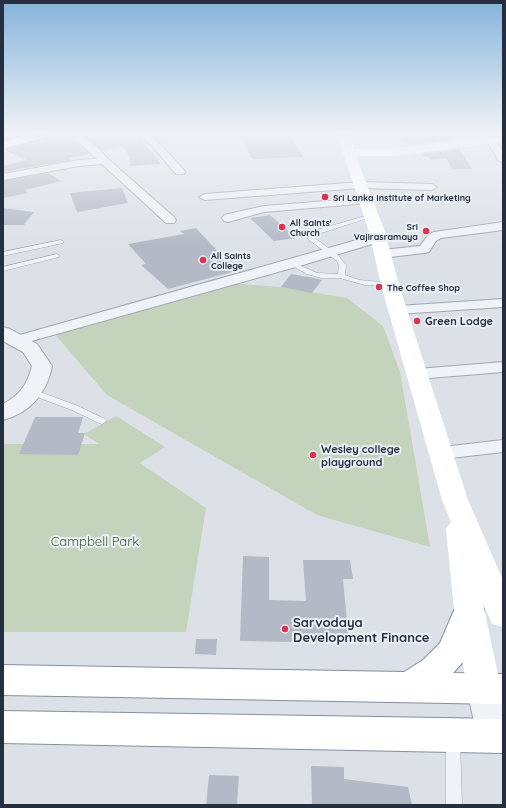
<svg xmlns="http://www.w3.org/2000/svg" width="506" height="808" font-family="Quicksand,sans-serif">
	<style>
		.green { fill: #c3d3bc }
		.building { fill: #b3bac5 }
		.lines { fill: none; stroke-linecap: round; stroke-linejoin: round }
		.service-casing { stroke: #a1a8b2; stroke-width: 1 }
		.minor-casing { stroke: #a1a8b2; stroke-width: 2 }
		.tertiary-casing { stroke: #a1a8b2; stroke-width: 2 }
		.primary-casing { stroke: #9aa6b5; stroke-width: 2 }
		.trunk-casing { stroke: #828fa0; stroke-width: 2 }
		.service { fill: #eff2f6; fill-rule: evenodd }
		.minor { fill: #eff2f6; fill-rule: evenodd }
		.tertiary { fill: #eff2f6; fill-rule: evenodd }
		.secondary { fill: #fff; fill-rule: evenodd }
		.primary { fill: #fff; fill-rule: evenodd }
		.trunk { fill: #fff; fill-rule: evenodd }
		.poi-dot { fill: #dd3251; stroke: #ebf0f6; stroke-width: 1.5 }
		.labels { text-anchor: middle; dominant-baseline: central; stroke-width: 4; stroke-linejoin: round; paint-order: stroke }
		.far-poi-label { font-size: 9px; font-weight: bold; fill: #242f40; stroke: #ebf0f6; text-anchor: start }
		.poi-label { font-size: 11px; font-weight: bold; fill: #242f40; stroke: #ebf0f6; text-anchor: start }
		.near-park-label { font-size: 13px; fill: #3a5d30; stroke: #ebf0f6 }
		.near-poi-label { font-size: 13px; font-weight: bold; fill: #242f40; stroke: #ebf0f6; text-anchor: start }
	</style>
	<rect width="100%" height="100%" fill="#dce1e8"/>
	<path class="green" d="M 229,283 L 281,287 L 347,298 L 383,326 L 400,372 L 430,547 L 317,515 L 107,395 L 53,332 Z
		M 116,416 L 165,447 L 140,463 L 206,508 L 186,632 L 3,632 L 3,444 L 99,444 L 84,434 Z"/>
	<path class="building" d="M 90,133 L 136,133 L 161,164 L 130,166 L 130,157 L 122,146 L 103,151 L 83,134 Z
		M 240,133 L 289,133 L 303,157 L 252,159 Z
		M 396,133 L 418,133 L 419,135 L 446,133 L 451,140 L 410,145 Z
		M 57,135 L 62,137 L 70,136 L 89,154 L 68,158 L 72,160 L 3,172 L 3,166 L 27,160 L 4,150 Z
		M 459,149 L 472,169 L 452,169 L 446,158 L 431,160 L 428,157 L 424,157 L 421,154 Z
		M 48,173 L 61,181 L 25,190 L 28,193 L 3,198 L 3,181 Z
		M 122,188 L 128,203 L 77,212 L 70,193 Z
		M 3,208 L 34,212 L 24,225 L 3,225 Z
		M 270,215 L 287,230 L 295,238 L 274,241 L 250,218 Z
		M 196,228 L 236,271 L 168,289 L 141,265 L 146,264 L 128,244 L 184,234 L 180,231 Z
		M 291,274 L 314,278 L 322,280 L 312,293 L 281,287 Z
		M 35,417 L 83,417 L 78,433 L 85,433 L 78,455 L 19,454 Z
		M 243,556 L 269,557 L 269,600 L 306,601 L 303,560 L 350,560 L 353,579 L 343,579 L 349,643 L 240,641 Z
		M 196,639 L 217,639 L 216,655 L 195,654 Z
		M 311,766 L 344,767 L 344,779 L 408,787 L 412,805 L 312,805 Z
		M 209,775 L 239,776 L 237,805 L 206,805 Z"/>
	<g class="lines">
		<defs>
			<path id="service" d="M 369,215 L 374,216 L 312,236 L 338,255 L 346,265 L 345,275 L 359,280 L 390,283 L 394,285 L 392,286 L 365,285 L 340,278 L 321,278 L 307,274 L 289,264 L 290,263 L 294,263 L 317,273 L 338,274 L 339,266 L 337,261 L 308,239 L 306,235 L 310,232 Z
				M 61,240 L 63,241 L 63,243 L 3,256 L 3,252 Z
				M 57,254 L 60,256 L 59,257 L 3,271 L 3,267 Z
				M 32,389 L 78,406 L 105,419 L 107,421 L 102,424 L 99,423 L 72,410 L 29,394 L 28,392 L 29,390 Z
				M 453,734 L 458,736 L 460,741 L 462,805 L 446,805 L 446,741 L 448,736 Z"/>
			<path id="minor" d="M 69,133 L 79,133 L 100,150 L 108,159 L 174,217 L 176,220 L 174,223 L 166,223 L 102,164 L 79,166 L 3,180 L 3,174 L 79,160 L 97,159 Z
				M 138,133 L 148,133 L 158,142 L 184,170 L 185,172 L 184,174 L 176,174 L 152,146 Z
				M 491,137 L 494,138 L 503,151 L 503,162 L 499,161 L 486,140 Z
				M 361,182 L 432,184 L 437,187 L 432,190 L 361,188 L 205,200 L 199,197 L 205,194 Z
				M 366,198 L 370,199 L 372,201 L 370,203 L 264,212 L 228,222 L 224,221 L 222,218 L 224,215 L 264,206 Z
				M 503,222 L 503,230 L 441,238 L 436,241 L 429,252 L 424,253 L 382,258 L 377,257 L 375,254 L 377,251 L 382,250 L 420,246 L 428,235 L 434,232 Z
				M 378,234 L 382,235 L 384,238 L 382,241 L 303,265 L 21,344 L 15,346 L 9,344 L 7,341 L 9,338 Z
				M 503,299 L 503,307 L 398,314 L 393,313 L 391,310 L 393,307 L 398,306 Z
				M 503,362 L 503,372 L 417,379 L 411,378 L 408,374 L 411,370 L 417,369 Z
				M 503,440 L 503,452 L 442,459 L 435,457 L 432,453 L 435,449 L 442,447 Z"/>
			<path id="tertiary" d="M 494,133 L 503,133 L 503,138 Z
				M 3,327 L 10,329 L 37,344 L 52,366 C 47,393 30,413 3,420 L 3,404 C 20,395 27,385 32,366 L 23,352 L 3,341 Z
				M 484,674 L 496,678 L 503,698 L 503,749 L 495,753 L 483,748 L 477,736 L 467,689 L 472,678 Z"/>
			<path id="primary" d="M 35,133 L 55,133 L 54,135 L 3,149 L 3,141 Z"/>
			<path id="trunk" d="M 469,598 L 480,601 L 484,610 L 463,662 L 453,673 L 503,674 L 503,704 L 3,695 L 3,665 L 404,672 L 423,660 L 440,643 L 458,601 Z
				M 3,711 L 503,719 L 503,753 L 3,743 Z"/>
		</defs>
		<use href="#service" class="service-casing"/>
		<use href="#minor" class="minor-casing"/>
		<use href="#tertiary" class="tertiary-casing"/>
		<use href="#primary" class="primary-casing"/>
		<use href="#trunk" class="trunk-casing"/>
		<use href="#service" class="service"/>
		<use href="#minor" class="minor"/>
		<use href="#tertiary" class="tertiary"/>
		<path class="secondary" d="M 338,133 L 350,133 L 354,149 L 395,148 L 503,136 L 503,142 L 395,156 L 356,156 L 385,232 L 399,285 L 468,500 L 503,580 L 503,627 L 492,624 L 483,603 L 501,689 L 496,700 L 484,704 L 472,700 L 467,689 L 454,610 L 446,529 L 451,522 L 442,500 L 381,285 L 369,232 L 343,153 Z"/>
		<use href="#primary" class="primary"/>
		<use href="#trunk" class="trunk"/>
	</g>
	<linearGradient id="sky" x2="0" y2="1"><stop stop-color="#86b3dd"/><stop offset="0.54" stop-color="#eff2f5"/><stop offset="1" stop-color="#eff2f5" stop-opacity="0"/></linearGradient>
	<rect width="506" height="246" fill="url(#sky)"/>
	<g class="poi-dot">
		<circle cx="325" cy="197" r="4"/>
		<circle cx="282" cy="227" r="4"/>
		<circle cx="426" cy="231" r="4"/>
		<circle cx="203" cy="260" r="4"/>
		<circle cx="379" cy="287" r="4"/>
		<circle cx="417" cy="321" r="4"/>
		<circle cx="313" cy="455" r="4"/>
		<circle cx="285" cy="629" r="4"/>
	</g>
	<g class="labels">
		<g class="far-poi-label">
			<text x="333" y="197">Sri Lanka Institute of Marketing</text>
			<text x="290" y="222">All Saints'<tspan x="290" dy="10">Church</tspan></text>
			<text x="418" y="226" text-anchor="end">Sri<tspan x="418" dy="10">Vajirasramaya</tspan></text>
			<text x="211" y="255">All Saints<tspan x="211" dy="10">College</tspan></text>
			<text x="387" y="287">The Coffee Shop</text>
		</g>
		<g class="poi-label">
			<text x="425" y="321">Green Lodge</text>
			<text x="321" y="449">Wesley college<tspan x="321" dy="13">playground</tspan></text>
		</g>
		<g class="near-park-label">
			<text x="95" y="541">Campbell Park</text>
		</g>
		<g class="near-poi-label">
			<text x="293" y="622">Sarvodaya<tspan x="293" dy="15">Development Finance</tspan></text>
		</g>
	</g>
	<rect width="506" height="808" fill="none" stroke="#242f40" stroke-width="8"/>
</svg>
